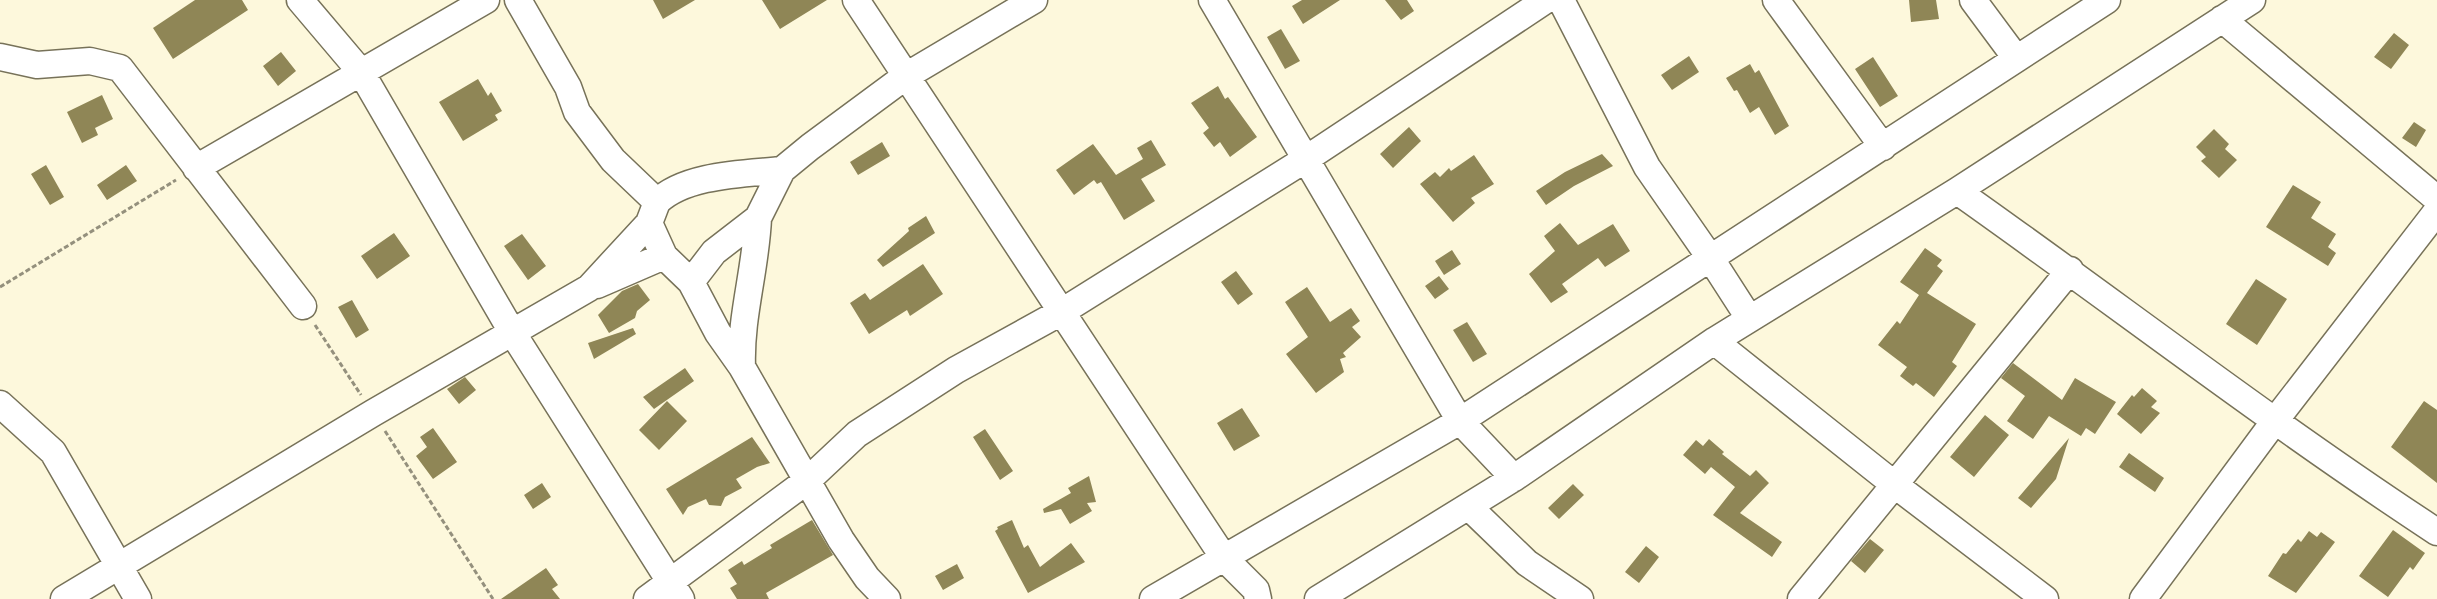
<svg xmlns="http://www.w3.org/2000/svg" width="2437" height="599" font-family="'Zilla Slab',serif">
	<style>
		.building { fill: #8f8656 }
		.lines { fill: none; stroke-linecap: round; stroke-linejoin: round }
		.minor-casing { stroke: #777259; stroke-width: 29 }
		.path { stroke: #94907d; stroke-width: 3; stroke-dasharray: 5 2.5; stroke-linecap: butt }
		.minor { stroke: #fff; stroke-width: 26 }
	</style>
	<rect width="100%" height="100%" fill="#fdf8dc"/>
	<path class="building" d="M 195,0 L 242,0 L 248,10 L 173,59 L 153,28 Z
		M 653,0 L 695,0 L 663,19 Z
		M 762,0 L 827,0 L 780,29 Z
		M 1302,0 L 1340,0 L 1303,24 L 1292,6 Z
		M 1385,0 L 1407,0 L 1414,11 L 1401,20 Z
		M 1909,0 L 1936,0 L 1939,19 L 1911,22 Z
		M 1281,29 L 1300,61 L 1285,69 L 1267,37 Z
		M 2394,33 L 2409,45 L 2391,69 L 2374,57 Z
		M 281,52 L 296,71 L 278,86 L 263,66 Z
		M 1689,56 L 1699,72 L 1672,90 L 1661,75 Z
		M 1873,57 L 1898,96 L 1880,107 L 1855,69 Z
		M 1750,64 L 1755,73 L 1759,70 L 1789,126 L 1775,135 L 1759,107 L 1750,113 L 1737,90 L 1734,91 L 1726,78 Z
		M 478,79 L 488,96 L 491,92 L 502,111 L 495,115 L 498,120 L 463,141 L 439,102 Z
		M 1218,86 L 1225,99 L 1228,97 L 1257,137 L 1230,157 L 1220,142 L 1214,147 L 1203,133 L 1209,128 L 1191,103 Z
		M 102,95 L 113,119 L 95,128 L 98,135 L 82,143 L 67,112 Z
		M 2414,122 L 2426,130 L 2416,147 L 2402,138 Z
		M 1409,127 L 1421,141 L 1393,168 L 1380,154 Z
		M 2214,129 L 2229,144 L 2225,149 L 2237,160 L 2219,178 L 2201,161 L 2206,157 L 2196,147 Z
		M 1151,140 L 1166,165 L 1141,179 L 1155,201 L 1124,220 L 1101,182 L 1097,184 L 1094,180 L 1074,195 L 1056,170 L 1093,144 L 1116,175 L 1143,159 L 1137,148 Z
		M 882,142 L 890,156 L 858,175 L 850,162 Z
		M 1602,154 L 1613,166 L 1574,186 L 1546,205 L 1536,191 L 1565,172 Z
		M 1474,155 L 1494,184 L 1471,198 L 1475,203 L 1453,222 L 1420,184 L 1435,172 L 1440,177 L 1449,168 L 1451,171 Z
		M 46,165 L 64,197 L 50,205 L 31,174 Z
		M 126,165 L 137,181 L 107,200 L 97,185 Z
		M 2293,185 L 2321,202 L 2311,218 L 2336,234 L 2328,247 L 2336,253 L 2328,266 L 2266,227 Z
		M 926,216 L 935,233 L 883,267 L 877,260 L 909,231 L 908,228 Z
		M 1560,223 L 1578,245 L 1613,224 L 1630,251 L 1605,267 L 1598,258 L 1562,284 L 1568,292 L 1551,303 L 1529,274 L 1555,251 L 1544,236 Z
		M 394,233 L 410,256 L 377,279 L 361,256 Z
		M 522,234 L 546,266 L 528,280 L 504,246 Z
		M 1925,248 L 1942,260 L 1937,266 L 1943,271 L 1927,293 L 1976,324 L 1952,362 L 1957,366 L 1934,397 L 1916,383 L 1913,386 L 1900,376 L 1907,367 L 1878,345 L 1897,321 L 1900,324 L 1919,295 L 1900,282 Z
		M 1452,250 L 1461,264 L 1444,275 L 1435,261 Z
		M 923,264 L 943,294 L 910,316 L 907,310 L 869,334 L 850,303 L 865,293 L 870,300 Z
		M 1236,271 L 1253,294 L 1238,305 L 1221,282 Z
		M 1439,276 L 1449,289 L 1435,299 L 1425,286 Z
		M 2256,279 L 2287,299 L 2257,345 L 2226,324 Z
		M 638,284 L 650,300 L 637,311 L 635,318 L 609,333 L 598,315 L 622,291 Z
		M 1307,287 L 1330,322 L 1351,308 L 1360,321 L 1352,327 L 1361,337 L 1343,353 L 1346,357 L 1340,359 L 1344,372 L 1316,393 L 1286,354 L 1308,337 L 1285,302 Z
		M 352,300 L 369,330 L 356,338 L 338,307 Z
		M 1467,322 L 1487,354 L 1473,362 L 1453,330 Z
		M 633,328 L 636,334 L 594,359 L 588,343 Z
		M 2013,363 L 2062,400 L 2075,378 L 2116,402 L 2095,434 L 2086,428 L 2081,436 L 2049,416 L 2033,439 L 2007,421 L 2025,396 L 2001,378 Z
		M 685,368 L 694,381 L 654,409 L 643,397 Z
		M 465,377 L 476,390 L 459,404 L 447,389 Z
		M 2142,388 L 2157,401 L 2151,407 L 2160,413 L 2141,434 L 2117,414 L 2132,395 L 2134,397 Z
		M 667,401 L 687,421 L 659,450 L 639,430 Z
		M 2424,401 L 2437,410 L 2437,483 L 2391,447 Z
		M 1242,408 L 1260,436 L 1234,451 L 1217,423 Z
		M 1985,415 L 2009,435 L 1974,477 L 1950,457 Z
		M 433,428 L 457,462 L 433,479 L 416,456 L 427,447 L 420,437 Z
		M 985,429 L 1013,471 L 1000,480 L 973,437 Z
		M 752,437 L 770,463 L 757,467 L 736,479 L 742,488 L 725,497 L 721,506 L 709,505 L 706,499 L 688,507 L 683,515 L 666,489 Z
		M 2069,438 L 2056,479 L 2031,508 L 2018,498 Z
		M 1709,439 L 1724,452 L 1722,454 L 1750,476 L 1756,470 L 1769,483 L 1740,513 L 1782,542 L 1772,557 L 1713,515 L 1735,487 L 1711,467 L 1705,474 L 1683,455 L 1696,440 L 1703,446 Z
		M 2129,453 L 2164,478 L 2155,492 L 2119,467 Z
		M 1089,476 L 1096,502 L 1087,503 L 1092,511 L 1070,524 L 1061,509 L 1044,513 L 1043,509 L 1071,493 L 1068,488 Z
		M 542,483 L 551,497 L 533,509 L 524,495 Z
		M 1573,484 L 1584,495 L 1559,519 L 1548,508 Z
		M 812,520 L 833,555 L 766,593 L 769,599 L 737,599 L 730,588 L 737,584 L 728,570 L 742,561 L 744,565 L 772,548 L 770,545 Z
		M 1012,520 L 1024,548 L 1028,545 L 1040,567 L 1071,543 L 1085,562 L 1028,593 L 995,531 L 998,529 L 997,527 Z
		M 2393,530 L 2425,553 L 2413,570 L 2410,567 L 2388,597 L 2359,576 Z
		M 2309,531 L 2317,537 L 2321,532 L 2335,542 L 2296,593 L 2268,576 L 2283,553 L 2286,554 L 2298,539 L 2301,542 Z
		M 1870,539 L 1884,550 L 1865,573 L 1851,561 Z
		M 1646,546 L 1659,557 L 1639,583 L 1625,572 Z
		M 957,564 L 964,578 L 943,590 L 935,576 Z
		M 546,568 L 558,585 L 552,589 L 560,599 L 501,599 Z"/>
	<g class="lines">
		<defs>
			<path id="minor" d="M 300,0 L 361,72 L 512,332 L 681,599
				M 518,0 L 568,87 L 577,112 L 613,160 L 657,202 L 649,223 L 664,256 L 691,282 L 718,333 L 742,367
				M 856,0 L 1224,558 L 1256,590 L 1258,599
				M 1212,0 L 1460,421 L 1514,478
				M 1561,0 L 1647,167 L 1711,259 L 1749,318
				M 1776,0 L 1883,147
				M 1973,0 L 2016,58
				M 2222,19 L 2437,199
				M 0,57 L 37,65 L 90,61 L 120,68 L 303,306
				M 196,168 L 486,0
				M 1957,191 C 2117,304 2272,424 2437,532
				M 657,202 C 686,174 745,174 782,170
				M 758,218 C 756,269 740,317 742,367 L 841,540 L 867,578 L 887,599
				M 691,282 L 714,252 L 758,218 L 782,170 L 810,147 L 906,76 L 1034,0
				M 597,285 L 664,256
				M 1714,341 L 1895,485 L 2045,599
				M 0,404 L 53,452 L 138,599
				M 1469,507 L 1527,563 L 1580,599
				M 64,599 L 373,413 L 589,288 L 649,223
				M 647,599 L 808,480 L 857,434 L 956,370 L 1063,311 L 1306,159 L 1546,0
				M 1153,599 L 1460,421 L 2107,0
				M 1318,599 L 1514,478 L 1714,341 L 1957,191 L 2252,0
				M 1801,599 L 2070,270
				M 2143,599 L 2274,422 L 2437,211"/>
		</defs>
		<use href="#minor" class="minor-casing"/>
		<path class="path" d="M 0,287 L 176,180
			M 315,325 L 361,395
			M 385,431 L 493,599"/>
		<use href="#minor" class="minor"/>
	</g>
</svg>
